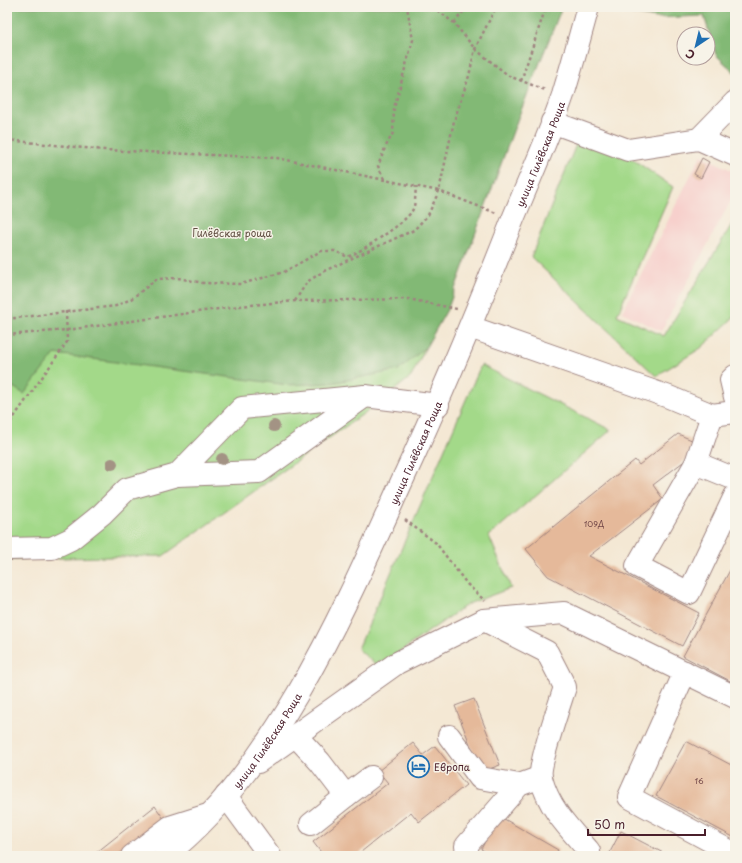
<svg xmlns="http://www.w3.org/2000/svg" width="742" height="863" font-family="'Playpen Sans',sans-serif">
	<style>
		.built { fill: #f7d0cc }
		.green { fill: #a3d989; stroke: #767c5a }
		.forest { fill: #82b975; stroke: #666c50 }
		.building { fill: #e5b99a }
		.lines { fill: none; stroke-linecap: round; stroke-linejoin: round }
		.minor-casing { stroke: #9f8480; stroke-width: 24 }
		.path { stroke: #9f8480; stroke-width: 2.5; stroke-dasharray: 3 3; stroke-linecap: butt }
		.minor { stroke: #fff; stroke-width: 22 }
		.tree { fill: #a39384 }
		.labels { text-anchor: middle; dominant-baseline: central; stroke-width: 3; stroke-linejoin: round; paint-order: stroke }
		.number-label { font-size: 8px; fill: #714647 }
		.street-label { font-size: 10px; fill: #4a1f2b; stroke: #f7f3e8 }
		.park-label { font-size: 10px; fill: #604e42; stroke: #f7f3e8 }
		.poi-label { font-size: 10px; fill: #4a1f2b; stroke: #f7f3e8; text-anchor: start }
	</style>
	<rect width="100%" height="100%" fill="#f7f3e8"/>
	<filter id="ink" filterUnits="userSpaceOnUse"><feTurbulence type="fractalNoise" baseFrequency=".025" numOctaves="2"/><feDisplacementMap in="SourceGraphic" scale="8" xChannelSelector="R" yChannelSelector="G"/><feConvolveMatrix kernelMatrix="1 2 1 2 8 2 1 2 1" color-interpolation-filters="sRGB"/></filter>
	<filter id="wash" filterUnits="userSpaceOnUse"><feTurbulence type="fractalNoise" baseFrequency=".012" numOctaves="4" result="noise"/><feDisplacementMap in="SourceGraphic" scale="16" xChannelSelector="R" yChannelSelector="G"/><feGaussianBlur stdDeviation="0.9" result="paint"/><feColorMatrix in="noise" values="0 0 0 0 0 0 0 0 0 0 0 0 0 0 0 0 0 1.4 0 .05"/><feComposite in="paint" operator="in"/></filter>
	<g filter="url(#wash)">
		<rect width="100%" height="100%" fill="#f4e8d4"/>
		<path class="built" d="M 701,155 L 735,172 L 735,193 L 661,331 L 622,312 Z"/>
		<path class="green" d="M 7,7 L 446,306 L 411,377 L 373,407 L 163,556 L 7,559 Z
			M 579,137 L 625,154 L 673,187 L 617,315 L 664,336 L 735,219 L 735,316 L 701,348 L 656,376 L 531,257 Z
			M 481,365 L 611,430 L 489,536 L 511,588 L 468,604 L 378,667 L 358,649 Z"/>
		<path class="forest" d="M 7,7 L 562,7 L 518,118 L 448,308 L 426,347 L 399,370 L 331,383 L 288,385 L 55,354 L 24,394 L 7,383 Z
			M 617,7 L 735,7 L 735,73 L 716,55 L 704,16 L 656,18 L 616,11 Z"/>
		<g id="blocks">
			<path class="building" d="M 702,158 L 709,162 L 701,178 L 694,174 Z
				M 678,434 L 694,441 L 687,459 L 653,485 L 663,499 L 589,556 L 699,613 L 682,646 L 548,576 L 526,549 L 635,460 L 639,465 Z
				M 735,561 L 735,676 L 732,682 L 683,656 Z
				M 474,699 L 500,765 L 481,772 L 455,706 Z
				M 686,741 L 735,767 L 735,838 L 656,796 Z
				M 413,743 L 423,755 L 435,746 L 466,785 L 419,822 L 411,812 L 356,856 L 324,856 L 313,842 L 388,783 L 378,771 Z
				M 155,806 L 164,819 L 117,856 L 92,856 Z
				M 499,816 L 558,850 L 555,856 L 492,856 L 481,849 Z
				M 621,831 L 669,856 L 608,856 Z"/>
		</g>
	</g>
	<g filter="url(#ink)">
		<use href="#blocks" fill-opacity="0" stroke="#9f8480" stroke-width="1"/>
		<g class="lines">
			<defs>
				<g id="minor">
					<path d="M 552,122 L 628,150 L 699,139 L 735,155"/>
					<path d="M 699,139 L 735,102"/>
					<path d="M 470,327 L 669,397 L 712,415 L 696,463 L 637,566 L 689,593 L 735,496"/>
					<path d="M 735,376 L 731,380 L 735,397"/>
					<path d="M 712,415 L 735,412"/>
					<path d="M 696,463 L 735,479"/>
					<path d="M 177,475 L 259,472 L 365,396"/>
					<path d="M 7,549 L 52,548 L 71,539 L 102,514 L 127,489 L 177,475 L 242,408 L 365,396 L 438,405"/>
					<path d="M 484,620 L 547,652 L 565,687 C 560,703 538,766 541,778 C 549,809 569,828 589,851 L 588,856"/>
					<path d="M 685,672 L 629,797 L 735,854"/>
					<path d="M 296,736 L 320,762 L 346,796 L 371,777"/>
					<path d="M 449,736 L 480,778 L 519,785"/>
					<path d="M 258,762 L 397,663 L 484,620 L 564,613 L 735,697"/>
					<path d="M 226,796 L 270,856"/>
					<path d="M 311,824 L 346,796"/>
					<path d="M 132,856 L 170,827 L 208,815"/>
					<path id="s1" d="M 165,856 C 276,769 345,607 402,481 C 441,397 477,311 511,224 C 528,182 548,139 563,95 C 572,66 580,36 588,7"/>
					<path d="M 468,856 L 466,846 L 519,785 L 541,777"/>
				</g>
			</defs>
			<use href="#minor" class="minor-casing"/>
			<path class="path" d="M 433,7 L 454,23 L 475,49 L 509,76 L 545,90
				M 454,23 L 467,7
				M 521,81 L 546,7
				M 7,140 L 104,150 L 277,158 L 439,191 L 454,121 L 469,76 L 475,49 L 496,7
				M 384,179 L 378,166 L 385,148 L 393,133 L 394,108 L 413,40 L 407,7
				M 295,301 L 307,282 L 324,271 L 414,230 L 428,215 L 439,191 L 496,213
				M 7,319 L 116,306 L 131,299 L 157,279 L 178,278 L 203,283 L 241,284 L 284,272 L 321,251 L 335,251 L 348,257 C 363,250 404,224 412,211 C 416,204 415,194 416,186
				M 7,335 L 67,330 L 240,306 L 295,301 L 408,299 L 457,309
				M 7,427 L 67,342 L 66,311
				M 405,520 L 436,543 L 467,584 L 485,601"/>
			<use href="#minor" class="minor"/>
		</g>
		<g class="tree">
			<circle cx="274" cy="426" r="6"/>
			<circle cx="222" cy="459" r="6"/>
			<circle cx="112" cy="464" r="6"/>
		</g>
	</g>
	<defs>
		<symbol id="hotel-ring" viewBox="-11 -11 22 22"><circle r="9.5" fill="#f7f3e8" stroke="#1f6fb2" stroke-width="1.5"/><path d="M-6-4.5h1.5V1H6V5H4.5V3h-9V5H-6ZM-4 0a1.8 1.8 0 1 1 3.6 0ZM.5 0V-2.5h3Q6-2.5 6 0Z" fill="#1f6fb2"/></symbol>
	</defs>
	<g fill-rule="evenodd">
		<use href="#hotel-ring" x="406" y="754" width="25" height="25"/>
	</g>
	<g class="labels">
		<g class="number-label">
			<text x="594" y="524">109Д</text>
			<text x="699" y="781">16</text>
		</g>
		<g class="street-label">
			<text stroke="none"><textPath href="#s1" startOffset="803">улица Гилёвская Роща</textPath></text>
			<text stroke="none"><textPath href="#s1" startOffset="479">улица Гилёвская Роща</textPath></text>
			<text stroke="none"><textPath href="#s1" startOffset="155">улица Гилёвская Роща</textPath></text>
		</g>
		<g class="park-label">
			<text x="232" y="232">Гилёвская роща</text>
		</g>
		<g class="poi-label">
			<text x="434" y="766">Европа</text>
		</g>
	</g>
	<rect width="742" height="863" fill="none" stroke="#f7f3e8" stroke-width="24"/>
	<g transform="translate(696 46) rotate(215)"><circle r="19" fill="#f7f3e8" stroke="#b29e9c"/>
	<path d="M0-3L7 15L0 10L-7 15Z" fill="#1f6fb2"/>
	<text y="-6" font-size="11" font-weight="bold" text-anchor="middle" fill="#4a1f2b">С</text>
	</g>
	<path d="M588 829v6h117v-6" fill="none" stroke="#4a1f2b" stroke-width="2"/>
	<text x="594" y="829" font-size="12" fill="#4a1f2b" stroke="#f7f3e8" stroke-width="3" paint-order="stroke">50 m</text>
</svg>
